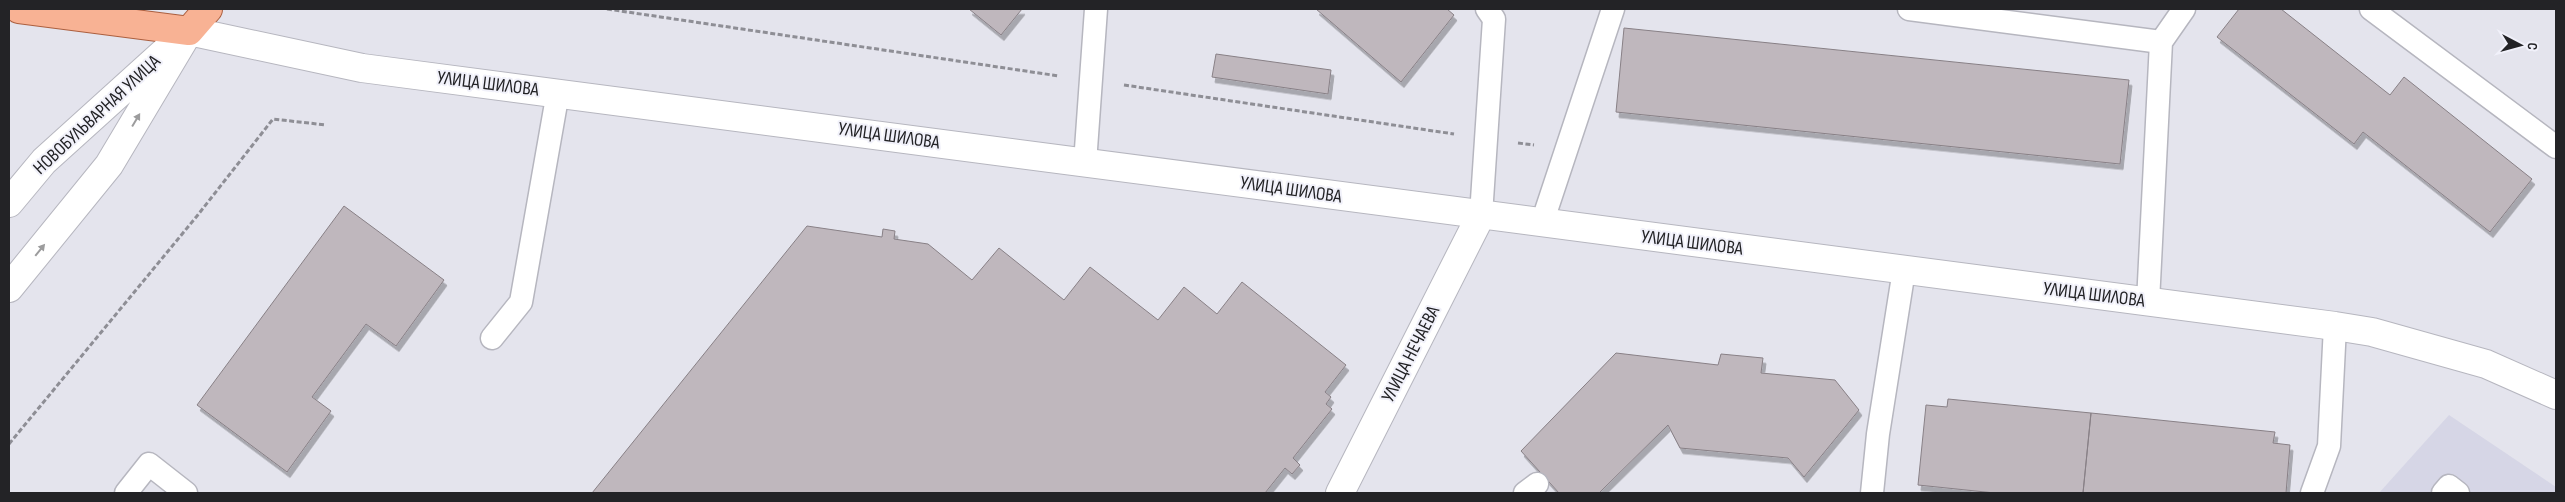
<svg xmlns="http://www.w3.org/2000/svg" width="2565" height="502" font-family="'Sofia Sans Condensed',sans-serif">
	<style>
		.built { fill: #d6d6e6 }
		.building { fill: #bfb7bd; stroke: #888086; filter: url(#shadow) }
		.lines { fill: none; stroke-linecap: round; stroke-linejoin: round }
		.lane-casing { stroke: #b6b6bf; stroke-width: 25 }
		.street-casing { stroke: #b6b6bf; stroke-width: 30 }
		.secondary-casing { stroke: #b6b6bf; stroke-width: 30 }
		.primary-casing { stroke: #ab5f3f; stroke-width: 30 }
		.path { stroke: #8e8e95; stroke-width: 3; stroke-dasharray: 5 2.5; stroke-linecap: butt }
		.lane { stroke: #fff; stroke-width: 22 }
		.street { stroke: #fff; stroke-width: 28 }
		.secondary { stroke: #fff; stroke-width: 28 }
		.primary { stroke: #f8b294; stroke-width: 28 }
		.oneway { fill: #9c9c9d }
		.labels { text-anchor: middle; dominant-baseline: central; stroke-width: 4; stroke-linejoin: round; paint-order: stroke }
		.street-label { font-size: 19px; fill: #232326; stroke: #f1f1fa }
	</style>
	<defs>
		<filter id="shadow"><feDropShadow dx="3" dy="5.5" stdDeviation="0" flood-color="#0004"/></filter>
	</defs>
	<rect width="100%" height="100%" fill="#e4e4ed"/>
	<path class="built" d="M 2449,415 L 2556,487 L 2556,493 L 2379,493 Z"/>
	<path class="building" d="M 969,9 L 1022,9 L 1001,35 Z
		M 1316,9 L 1447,9 L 1454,15 L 1401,82 Z
		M 2239,9 L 2281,9 L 2390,95 L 2404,77 L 2532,179 L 2490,232 L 2363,132 L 2354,144 L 2217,37 Z
		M 1624,28 L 2129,80 L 2120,164 L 1616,112 Z
		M 1216,54 L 1331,70 L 1328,94 L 1212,77 Z
		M 344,206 L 444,280 L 396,346 L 366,324 L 312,397 L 331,411 L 287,472 L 197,405 Z
		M 807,226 L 882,237 L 883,229 L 895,231 L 894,239 L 928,244 L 972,280 L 999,248 L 1064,300 L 1090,267 L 1158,320 L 1184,287 L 1217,314 L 1242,282 L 1346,365 L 1325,392 L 1331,397 L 1326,404 L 1332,409 L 1293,458 L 1300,465 L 1292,474 L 1285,468 L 1265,493 L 592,493 Z
		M 1616,353 L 1718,365 L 1721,354 L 1763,358 L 1761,373 L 1835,380 L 1859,410 L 1804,477 L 1788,458 L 1680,448 L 1668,425 L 1599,493 L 1559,493 L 1521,451 Z
		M 1948,399 L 2091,413 L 2083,493 L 1995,493 L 1918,485 L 1926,405 L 1947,407 Z
		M 2091,413 L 2275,432 L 2273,443 L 2290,445 L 2286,493 L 2083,493 Z"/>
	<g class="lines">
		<defs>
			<path id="lane" d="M 1909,9 L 2161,42 L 2184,9
				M 2371,9 L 2556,147
				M 1085,163 L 1096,9
				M 1481,215 L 1494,19 L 1487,9
				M 1542,223 L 1613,9
				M 2148,302 L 2161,42
				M 492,338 L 521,302 L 558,92
				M 126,493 L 149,464 L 186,493
				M 1525,493 L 1537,484
				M 1872,493 L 1878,434 L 1904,270
				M 2312,493 L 2329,446 L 2335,326
				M 2443,493 L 2449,486 L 2458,493"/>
			<path id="street" d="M 1340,493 L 1481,215"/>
			<path id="secondary" d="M 189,31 L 362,68 L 2335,326 L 2372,332 L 2486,364 L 2556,395
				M 9,203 L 44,161 L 169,48
				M 9,288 L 109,165 L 189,31"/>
			<path id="primary" d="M 19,9 L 189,31 L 208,9"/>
		</defs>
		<use href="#lane" class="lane-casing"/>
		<use href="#street" class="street-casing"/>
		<use href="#secondary" class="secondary-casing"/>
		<use href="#primary" class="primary-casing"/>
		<path class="path" d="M 607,9 L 1059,76
			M 1124,85 L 1454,134
			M 1518,143 L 1534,145
			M 9,444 L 197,216 L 273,119 L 326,125"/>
		<use href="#lane" class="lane"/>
		<use href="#street" class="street"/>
		<use href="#secondary" class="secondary"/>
		<use href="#primary" class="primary"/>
	</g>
	<defs><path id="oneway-solid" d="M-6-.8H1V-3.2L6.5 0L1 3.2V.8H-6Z" transform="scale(1.25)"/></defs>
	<g class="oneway">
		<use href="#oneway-solid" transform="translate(136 120) rotate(-59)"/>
		<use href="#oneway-solid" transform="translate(40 250) rotate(-51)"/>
	</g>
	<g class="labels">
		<g class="street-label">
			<text transform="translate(488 84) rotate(7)">УЛИЦА ШИЛОВА</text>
			<text transform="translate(97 115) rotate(-43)">НОВОБУЛЬВАРНАЯ УЛИЦА</text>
			<text transform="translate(889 136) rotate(8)">УЛИЦА ШИЛОВА</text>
			<text transform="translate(1291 190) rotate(8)">УЛИЦА ШИЛОВА</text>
			<text transform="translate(1692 243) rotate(7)">УЛИЦА ШИЛОВА</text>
			<text transform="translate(2094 295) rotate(7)">УЛИЦА ШИЛОВА</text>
			<text transform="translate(1411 354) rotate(-63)">УЛИЦА НЕЧАЕВА</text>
		</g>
	</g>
	<rect width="2565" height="502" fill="none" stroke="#232326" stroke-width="20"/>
	<g transform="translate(2520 45) rotate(96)" stroke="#f1f1fa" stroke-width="4" paint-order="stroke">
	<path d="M0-4L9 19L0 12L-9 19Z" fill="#232326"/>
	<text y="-8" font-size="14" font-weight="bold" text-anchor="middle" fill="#232326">С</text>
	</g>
</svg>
